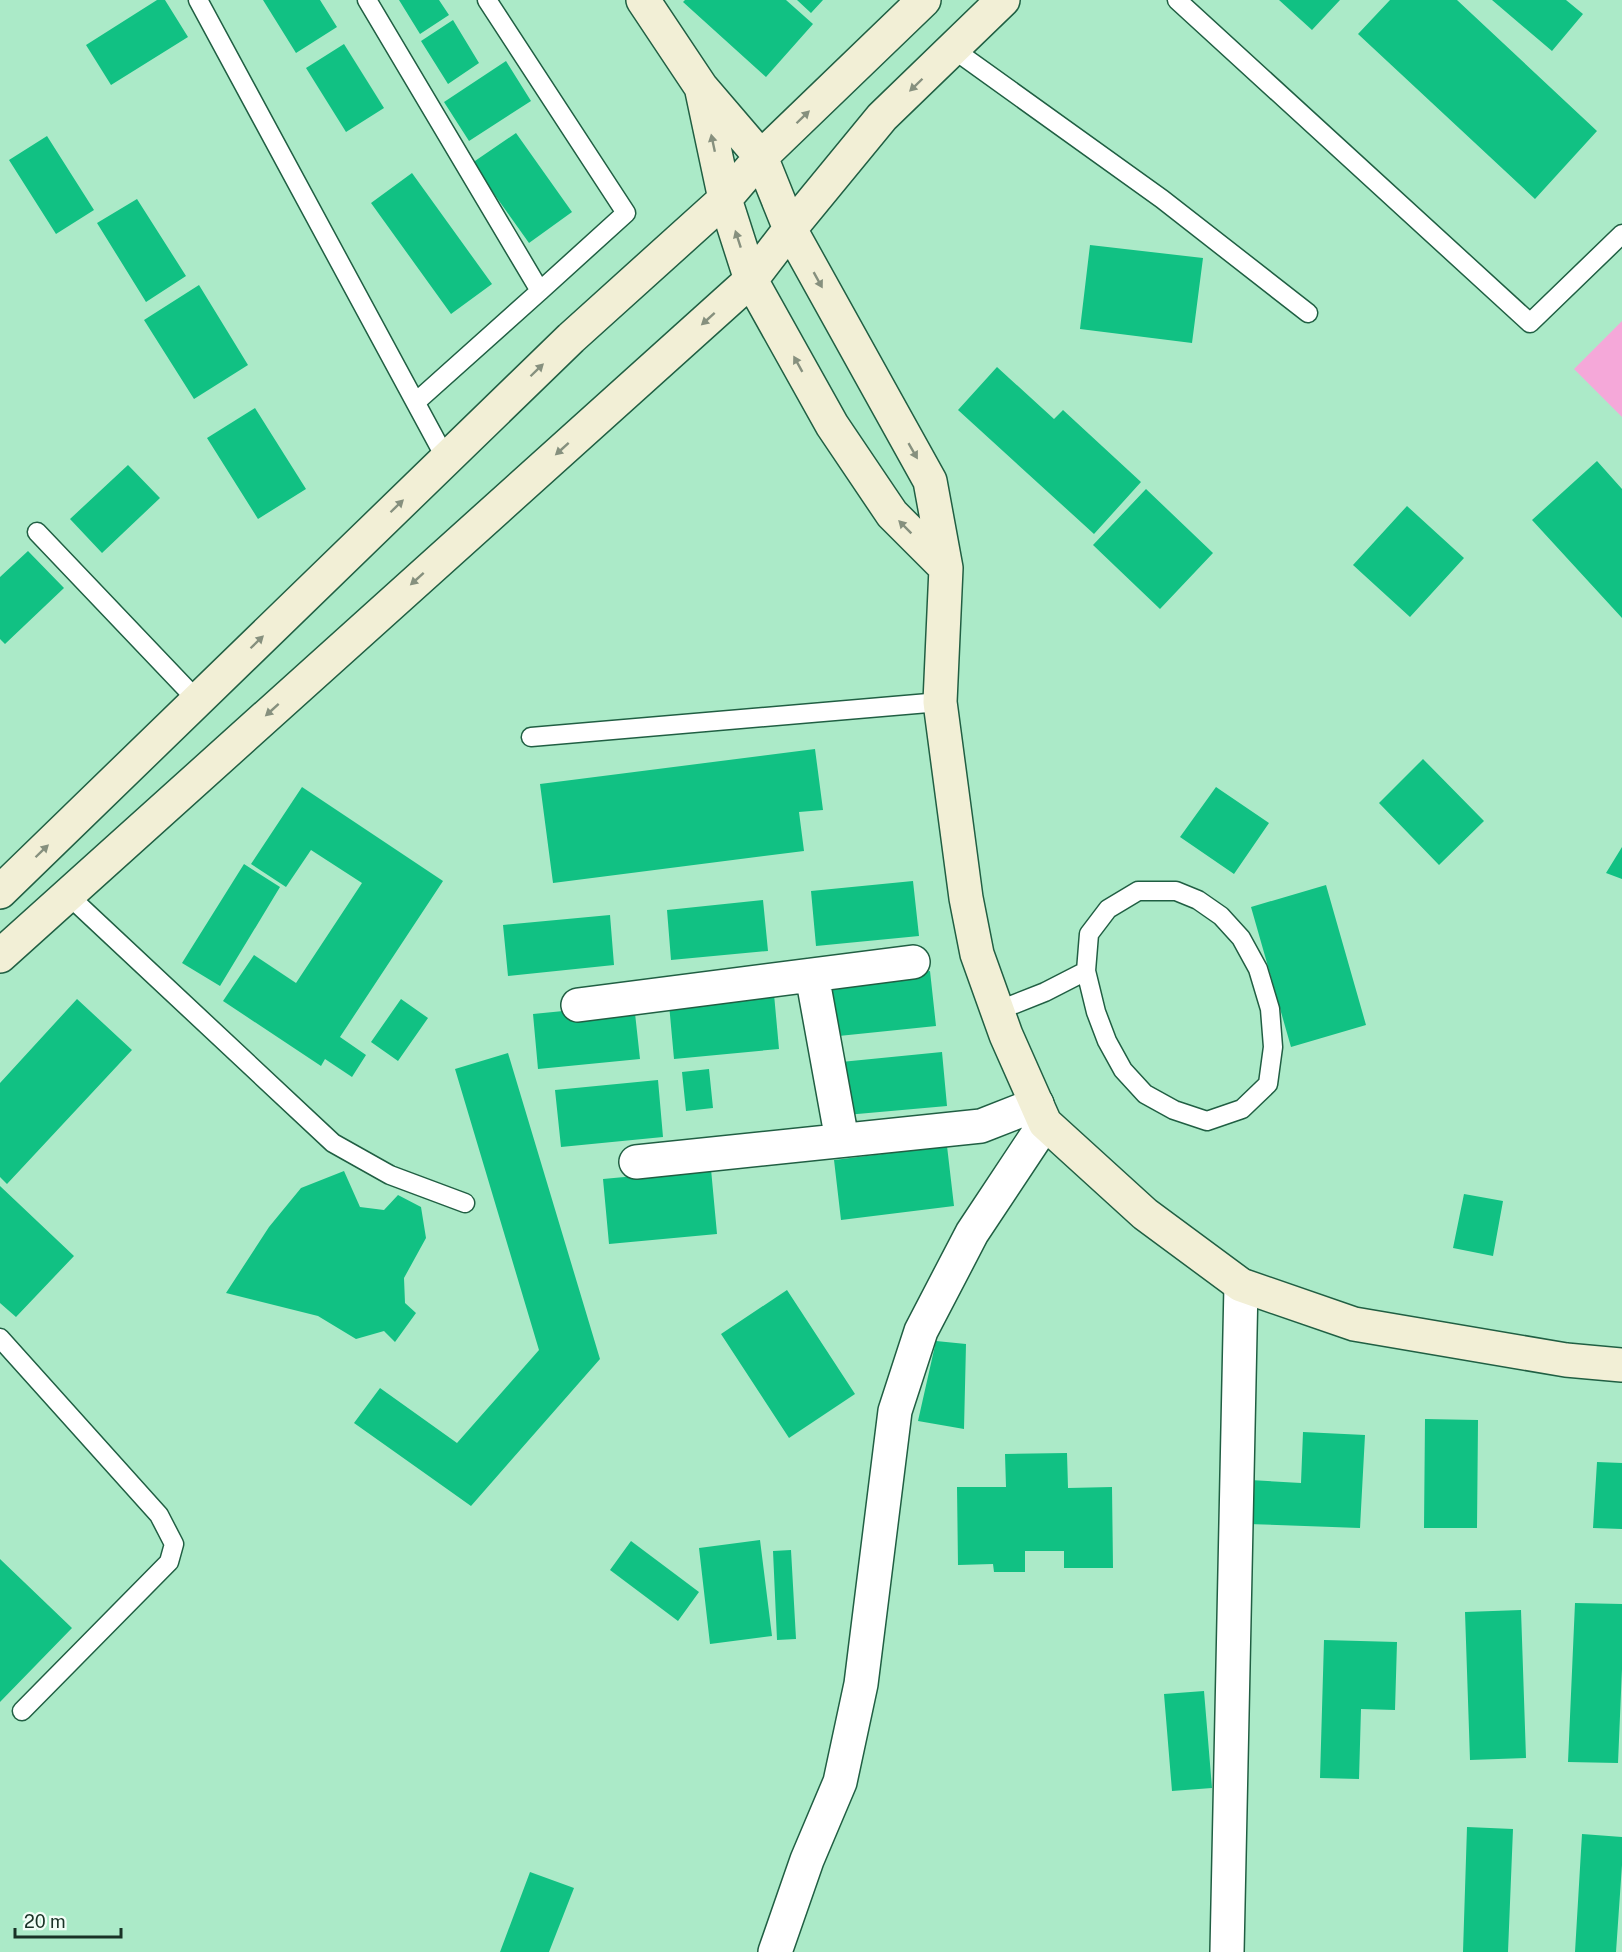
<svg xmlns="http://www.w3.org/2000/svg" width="1622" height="1952" font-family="'Public Sans',sans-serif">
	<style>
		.green { fill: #f5a8d9 }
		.building { fill: #11c183 }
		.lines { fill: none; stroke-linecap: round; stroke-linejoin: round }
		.lane-casing { stroke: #205f43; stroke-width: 21 }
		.street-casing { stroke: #205f43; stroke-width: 36 }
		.secondary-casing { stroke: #205f43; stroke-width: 36 }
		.lane { stroke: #fff; stroke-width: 18 }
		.street { stroke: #fff; stroke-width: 33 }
		.secondary { stroke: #f2efd6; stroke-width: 33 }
		.oneway { fill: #86907e }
	</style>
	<rect width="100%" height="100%" fill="#abeac8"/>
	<path class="green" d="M 1622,321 L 1622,417 L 1574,369 Z"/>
	<path class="building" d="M 157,0 L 165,0 L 188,37 L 111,85 L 86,45 Z
		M 263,0 L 320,0 L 337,27 L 296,53 Z
		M 399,0 L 439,0 L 449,15 L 420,34 Z
		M 685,0 L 786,0 L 813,24 L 766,77 L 683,2 Z
		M 797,0 L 823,0 L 811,13 Z
		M 1279,0 L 1340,0 L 1312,30 Z
		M 1390,0 L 1457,0 L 1597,131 L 1535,199 L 1358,34 Z
		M 1492,0 L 1566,0 L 1583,14 L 1552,51 Z
		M 453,20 L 479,63 L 448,84 L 421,41 Z
		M 344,44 L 384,108 L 346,132 L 306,68 Z
		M 506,61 L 531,101 L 469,141 L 444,102 Z
		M 516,133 L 572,212 L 529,243 L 472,163 Z
		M 47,136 L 94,210 L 56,234 L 9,160 Z
		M 412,173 L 492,284 L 451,314 L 371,203 Z
		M 137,199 L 186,276 L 146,302 L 97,223 Z
		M 1090,245 L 1203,258 L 1192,343 L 1080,329 Z
		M 199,285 L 248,365 L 194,399 L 144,320 Z
		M 997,367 L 1054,419 L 1063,410 L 1141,482 L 1094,534 L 958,410 Z
		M 255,408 L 306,489 L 258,519 L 207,438 Z
		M 1597,461 L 1622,489 L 1622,618 L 1532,520 Z
		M 128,465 L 160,498 L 102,553 L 70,519 Z
		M 1146,489 L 1213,553 L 1160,609 L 1093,545 Z
		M 1407,506 L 1464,558 L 1410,617 L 1353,565 Z
		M 28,551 L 64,588 L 5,644 L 0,639 L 0,577 Z
		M 815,749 L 823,810 L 799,812 L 804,851 L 553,883 L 540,784 Z
		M 1423,759 L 1484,821 L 1439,865 L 1379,803 Z
		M 302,787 L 443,881 L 340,1037 L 366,1055 L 352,1077 L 325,1059 L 321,1066 L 223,1001 L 254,955 L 296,983 L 362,883 L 311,850 L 286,887 L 251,864 Z
		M 1216,787 L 1269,823 L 1234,874 L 1180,837 Z
		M 1622,847 L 1622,879 L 1606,873 Z
		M 244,864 L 280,887 L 220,986 L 182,963 Z
		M 913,881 L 919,936 L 816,946 L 811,891 Z
		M 1326,885 L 1366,1025 L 1291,1047 L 1251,907 Z
		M 763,900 L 768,951 L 671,960 L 667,910 Z
		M 610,915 L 614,965 L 508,976 L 503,925 Z
		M 930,971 L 936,1026 L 829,1037 L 824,982 Z
		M 774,994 L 779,1049 L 674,1059 L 669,1004 Z
		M 77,999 L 132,1050 L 7,1184 L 0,1177 L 0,1083 Z
		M 401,999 L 428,1018 L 398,1061 L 371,1042 Z
		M 634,1004 L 640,1059 L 538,1069 L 533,1014 Z
		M 942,1052 L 947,1106 L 846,1115 L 841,1062 Z
		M 508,1053 L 600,1359 L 471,1506 L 354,1423 L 380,1388 L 457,1443 L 539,1350 L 455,1069 Z
		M 709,1069 L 713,1108 L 686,1111 L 682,1072 Z
		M 658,1080 L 663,1137 L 561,1147 L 555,1090 Z
		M 947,1146 L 954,1206 L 841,1220 L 834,1160 Z
		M 711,1169 L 717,1234 L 609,1244 L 603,1179 Z
		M 344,1171 L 360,1207 L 384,1210 L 398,1195 L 421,1207 L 426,1238 L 404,1278 L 405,1303 L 416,1313 L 395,1342 L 384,1331 L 356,1339 L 318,1316 L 226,1293 L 269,1227 L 301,1188 Z
		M 0,1186 L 74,1256 L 16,1317 L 0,1303 Z
		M 1464,1194 L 1503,1201 L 1493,1256 L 1453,1248 Z
		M 787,1290 L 855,1394 L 789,1438 L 721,1334 Z
		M 936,1341 L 966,1344 L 964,1429 L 918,1421 Z
		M 1425,1419 L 1478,1420 L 1477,1528 L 1424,1528 Z
		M 1303,1432 L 1365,1435 L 1360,1528 L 1248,1524 L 1250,1480 L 1301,1483 Z
		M 1067,1453 L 1068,1488 L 1112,1487 L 1113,1568 L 1064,1568 L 1064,1551 L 1025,1551 L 1025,1572 L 994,1572 L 993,1564 L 958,1565 L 957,1487 L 1006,1487 L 1005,1454 Z
		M 1597,1462 L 1622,1463 L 1622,1529 L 1593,1528 Z
		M 760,1540 L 772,1636 L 710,1644 L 699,1548 Z
		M 631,1541 L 699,1592 L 678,1621 L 610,1570 Z
		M 791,1550 L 796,1639 L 777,1640 L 773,1551 Z
		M 0,1559 L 72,1628 L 0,1702 Z
		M 1575,1603 L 1622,1604 L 1622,1669 L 1618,1763 L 1568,1762 Z
		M 1521,1610 L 1526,1758 L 1470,1760 L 1465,1612 Z
		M 1324,1640 L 1397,1642 L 1395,1710 L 1361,1709 L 1359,1779 L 1320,1778 Z
		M 1204,1691 L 1212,1788 L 1172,1791 L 1164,1694 Z
		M 1467,1827 L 1513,1829 L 1508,1952 L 1463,1952 Z
		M 1582,1834 L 1622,1837 L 1622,1865 L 1616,1952 L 1575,1952 Z
		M 530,1872 L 574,1888 L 549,1952 L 500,1952 Z"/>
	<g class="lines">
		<defs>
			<path id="lane" d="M 198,0 L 446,459
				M 367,0 L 540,291 L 416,402
				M 487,0 L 626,213 L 540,291
				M 1177,0 L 1530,323 L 1622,234
				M 953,49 L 1162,199 L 1308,313
				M 37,532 L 197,700
				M 531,737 L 940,702
				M 1138,891 L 1176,891 L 1198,900 L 1221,916 L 1241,938 L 1258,969 L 1270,1009 L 1273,1047 L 1268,1084 L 1242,1109 L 1207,1121 L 1174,1110 L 1145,1094 L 1123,1070 L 1107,1041 L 1096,1012 L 1086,971 L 1089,934 L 1108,909 Z
				M 67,894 L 333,1143 L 390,1175 L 465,1203
				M 997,1011 L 1045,992 L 1086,971
				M 0,1338 L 159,1515 L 174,1544 L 169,1562 L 22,1711"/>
			<path id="street" d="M 812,975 L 842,1140
				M 578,1005 L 913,962
				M 636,1162 L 981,1126 L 1037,1104
				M 775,1952 L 807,1860 L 840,1782 L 861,1684 L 895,1411 L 921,1331 L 972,1233 L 1045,1123
				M 1227,1952 L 1241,1285"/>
			<path id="secondary" d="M 643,0 L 701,87 L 761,157 L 790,229 L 930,481 L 946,568 L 940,702 L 966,898 L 977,954 L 1006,1035 L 1045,1123 L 1145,1214 L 1241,1285 L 1354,1324 L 1566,1360 L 1622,1365
				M 702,91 L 725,199 L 751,280 L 832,425 L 892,514 L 946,568
				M 0,892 L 571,338 L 725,199 L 761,157 L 924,0
				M 0,956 L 751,280 L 790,229 L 882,117 L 1003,0"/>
		</defs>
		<use href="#lane" class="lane-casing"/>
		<use href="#street" class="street-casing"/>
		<use href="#secondary" class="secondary-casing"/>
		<use href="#lane" class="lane"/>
		<use href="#street" class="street"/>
		<use href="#secondary" class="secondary"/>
	</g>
	<defs><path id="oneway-solid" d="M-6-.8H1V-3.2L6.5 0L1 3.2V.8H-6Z" transform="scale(1.5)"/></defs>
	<g class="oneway">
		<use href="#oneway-solid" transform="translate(916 85) rotate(136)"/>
		<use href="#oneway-solid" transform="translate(803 117) rotate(-44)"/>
		<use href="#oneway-solid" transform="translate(713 143) rotate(-102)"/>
		<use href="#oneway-solid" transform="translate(738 239) rotate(-108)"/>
		<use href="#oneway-solid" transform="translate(818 280) rotate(61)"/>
		<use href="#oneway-solid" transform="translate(708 319) rotate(138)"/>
		<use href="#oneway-solid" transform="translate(798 364) rotate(-119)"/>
		<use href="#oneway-solid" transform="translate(537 370) rotate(-44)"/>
		<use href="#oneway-solid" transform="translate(562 449) rotate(138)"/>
		<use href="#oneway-solid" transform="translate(913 451) rotate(60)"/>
		<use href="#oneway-solid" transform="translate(397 506) rotate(-44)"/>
		<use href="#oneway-solid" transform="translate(905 527) rotate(-135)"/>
		<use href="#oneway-solid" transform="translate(417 579) rotate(138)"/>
		<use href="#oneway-solid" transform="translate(257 642) rotate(-44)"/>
		<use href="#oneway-solid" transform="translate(272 710) rotate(138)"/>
		<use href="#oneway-solid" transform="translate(42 851) rotate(-44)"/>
	</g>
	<path d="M15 1928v9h106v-9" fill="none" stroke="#193226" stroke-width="3"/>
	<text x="24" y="1928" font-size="18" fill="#193226" stroke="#f2fef7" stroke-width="4.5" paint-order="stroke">20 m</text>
</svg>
